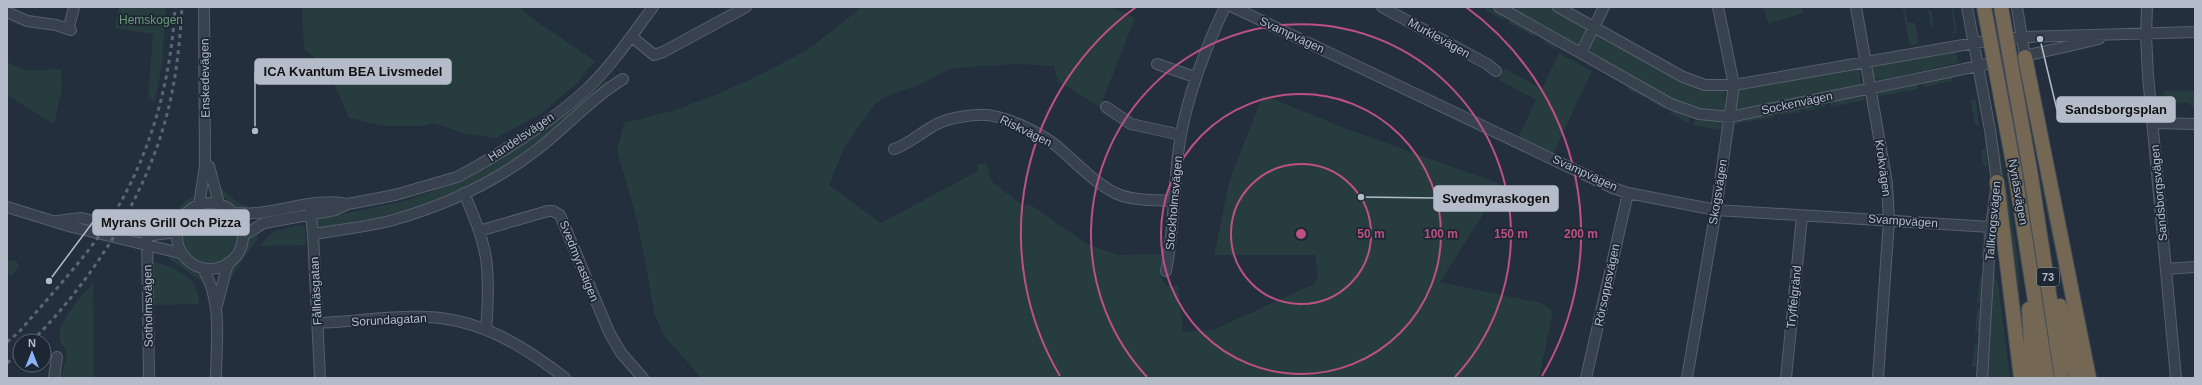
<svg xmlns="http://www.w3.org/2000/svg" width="2202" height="385" font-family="Arial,sans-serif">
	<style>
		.green { fill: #263c3f }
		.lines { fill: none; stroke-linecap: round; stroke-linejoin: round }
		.minor-casing { stroke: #565f6c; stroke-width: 12 }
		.highway-casing { stroke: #434c59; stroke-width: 16 }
		.minor { stroke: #38414e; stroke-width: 10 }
		.highway { stroke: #746855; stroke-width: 14 }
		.rail { stroke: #5a6575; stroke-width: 3; stroke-dasharray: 4 4; stroke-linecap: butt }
		.highway-bridge-casing { stroke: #434c59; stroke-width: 16; stroke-linecap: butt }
		.highway-bridge { stroke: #746855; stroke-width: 14 }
		.ring { fill: none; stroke: #bd5182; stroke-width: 2 }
		.labels { text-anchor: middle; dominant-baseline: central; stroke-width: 3.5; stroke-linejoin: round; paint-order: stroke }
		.shield { fill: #1d2633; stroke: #878f9c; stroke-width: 1 }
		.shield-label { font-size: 11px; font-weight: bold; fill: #b4bcc9 }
		.park-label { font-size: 12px; fill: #6b9a76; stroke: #1d2633 }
		.street-label { font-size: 12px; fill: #b4bcc9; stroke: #1d2633 }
		.centre { fill: #bd5182; stroke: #1d2633; stroke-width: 2 }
		.ring-label { font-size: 12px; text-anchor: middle; font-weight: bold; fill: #bd5182; stroke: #1d2633; stroke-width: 3.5; stroke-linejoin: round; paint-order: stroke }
		.leader { fill: none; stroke: #b4bcc9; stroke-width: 1.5 }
		.callout-dot { fill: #b4bcc9; stroke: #1d2633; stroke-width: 1.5 }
		.callout { fill: #b4bcc9; stroke: #b4bcc9; stroke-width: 1.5 }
		.callout-label { font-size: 13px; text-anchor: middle; font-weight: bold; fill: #111 }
	</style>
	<rect width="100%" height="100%" fill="#242f3e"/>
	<path class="green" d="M 119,7 L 166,7 L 162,64 L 155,101 L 148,99 L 153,34 L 115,28 Z
		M 302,7 L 520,7 L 530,17 L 595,61 L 578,82 L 541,114 L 496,138 L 465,134 L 435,123 L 423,126 L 384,126 L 349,118 C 339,94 328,63 304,50 Z
		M 862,7 L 1111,7 L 1135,18 L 1100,107 L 1058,81 L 1054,66 L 1020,64 L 952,68 L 921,84 L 888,95 L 875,104 L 845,146 L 829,185 L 881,223 L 978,171 L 977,164 L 987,163 L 991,181 L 1025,207 L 1028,203 L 1087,244 L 1119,255 L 1163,254 C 1158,267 1159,274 1166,286 L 1178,286 L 1183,332 L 1213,330 L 1314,284 L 1318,277 L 1315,255 L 1214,255 L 1230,179 L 1263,95 L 1347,129 L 1500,184 L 1500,192 L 1491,202 L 1440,282 L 1541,303 L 1553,311 L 1539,378 L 701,378 L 663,334 L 655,315 L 637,220 L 617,150 L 624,123 L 672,111 L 716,95 L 759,75 L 809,49 Z
		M 1487,7 L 1505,16 L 1503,20 L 1486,10 Z
		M 1508,7 L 1549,7 L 1587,28 L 1578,46 Z
		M 1763,7 L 1801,7 L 1804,13 L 1768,23 Z
		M 1902,7 L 1905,7 L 1908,23 L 1915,23 L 1919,44 L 1910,46 Z
		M 1951,7 L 1953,7 L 1957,31 L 1955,34 L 1951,32 L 1955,31 Z
		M 1928,11 L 1932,11 L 1933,27 L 1931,26 Z
		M 1510,19 L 1535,33 L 1533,36 L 1508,23 Z
		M 1597,35 L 1685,83 L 1705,89 L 1725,89 L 1724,111 C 1679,112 1628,74 1589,52 Z
		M 1544,38 L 1557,45 L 1555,49 L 1543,42 Z
		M 1956,51 L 1958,63 L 1880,80 L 1874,77 L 1873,69 L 1876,65 Z
		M 1559,53 L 1592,71 L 1552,156 L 1518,138 L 1536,100 L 1499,80 L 1504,68 L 1542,89 Z
		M 7,62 L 27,71 L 61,69 L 62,89 L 54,124 L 7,95 Z
		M 1846,69 L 1859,69 L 1861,85 L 1738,109 L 1735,107 L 1737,89 Z
		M 2021,74 L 2023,74 L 2043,165 L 2038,167 Z
		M 1952,75 L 1953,81 L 1924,87 L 1923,82 Z
		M 1987,79 L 2004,175 L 2001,175 L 1985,80 Z
		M 606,80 L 608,82 C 576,110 545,140 509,163 C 452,199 388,218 322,228 L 316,225 L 319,219 L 405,201 L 464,180 L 547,128 L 590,95 Z
		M 1917,84 L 1918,89 L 1875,97 L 1878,93 Z
		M 1630,86 L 1646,95 L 1646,98 L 1627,89 Z
		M 2195,90 L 2195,108 L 2187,103 L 2166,104 L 2163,91 Z
		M 1863,95 L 1864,100 L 1832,107 L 1831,102 Z
		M 1652,98 L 1667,106 L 1665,110 L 1648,100 Z
		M 1971,100 L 1976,100 L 1979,126 L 1975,124 Z
		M 1824,103 L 1826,107 L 1805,111 L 1804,107 Z
		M 1800,107 L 1801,112 L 1778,115 L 1779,111 Z
		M 1672,109 L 1689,118 L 1689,124 L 1670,113 Z
		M 1773,112 L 1774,117 L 1734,124 L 1734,121 Z
		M 1696,119 L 1722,122 L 1723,129 L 1720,130 L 1693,125 Z
		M 1986,149 L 1987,166 L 1983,166 L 1981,150 Z
		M 2044,173 L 2073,329 C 2060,277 2049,226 2039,174 Z
		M 2006,182 L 2018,259 L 2023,350 L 2002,183 Z
		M 222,189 L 237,202 L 249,207 L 249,212 L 231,205 L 219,192 Z
		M 196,195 L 173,227 L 168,229 C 170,217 184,198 196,195 Z
		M183 236a27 27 0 1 1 54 0a27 27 0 1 1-54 0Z
		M 300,225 L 305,228 L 306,245 L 260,246 L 272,232 Z
		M 1983,232 L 1986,237 L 1985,259 L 1981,259 Z
		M 256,233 L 258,237 L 256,241 L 231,277 L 228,279 L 230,268 L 238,260 L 249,238 Z
		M 168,255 C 183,259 198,269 205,282 L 203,282 L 168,258 Z
		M 12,260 L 17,262 L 19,266 L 11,276 L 7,274 L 7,261 Z
		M 154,262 C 177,268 200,278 199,304 L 154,305 Z
		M 1993,270 L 1998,284 L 2010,378 L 1985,378 Z
		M 1980,276 L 1983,276 L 1981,303 L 1977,302 Z
		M 93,283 L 94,378 L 61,378 L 67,352 C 65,347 60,344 60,339 C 56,322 83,295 93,283 Z
		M 1977,308 L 1981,309 L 1979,331 L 1975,331 Z
		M 1977,344 L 1976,367 L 1972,367 L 1974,345 Z"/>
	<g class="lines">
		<defs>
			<path id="minor" d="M 1233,7 L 1613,188 L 1628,193 L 1716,210 L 1991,227
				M 1382,7 L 1487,64 L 1496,71
				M 1499,7 L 1671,104 L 1699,114 L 1730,117 C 1854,91 1977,68 2099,39
				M 1558,7 L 1683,77 L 1705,85 L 1734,85 L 1986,41 L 2022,37 L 2195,32
				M 1856,7 L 1887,183 L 1889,220 L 1878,378
				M 1967,7 L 1990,130 L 1997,182 L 1991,227 L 1982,378
				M 2017,7 L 2025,57
				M 2147,7 L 2146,35 L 2148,76 L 2176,378
				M 7,12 L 27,21 L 56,25 L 71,30
				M 70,23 L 74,7
				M 632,37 L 654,55 L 663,52 L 746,7
				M 1581,53 L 1604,7
				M 1157,64 L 1195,77
				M 1106,107 L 1131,124 L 1181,135
				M 2153,123 L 2195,124
				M 894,149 C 907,145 918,135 930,128 C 943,119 962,116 977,115 C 1000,112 1041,133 1058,147 C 1076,163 1094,182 1115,193 C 1132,201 1155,200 1173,201
				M 209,166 L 219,204
				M 464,193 C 473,214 482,235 486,258 C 489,281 488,306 486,329
				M177 236a33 33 0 1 1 66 0a33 33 0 1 1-66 0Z
				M 199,205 L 205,166 L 204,7
				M 310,205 L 313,234 L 320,378
				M 7,207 L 72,227 L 180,253
				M 235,213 C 273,217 311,196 348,204
				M 57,221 L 81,218 L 153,235 L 176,232
				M 479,231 L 548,211 L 553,211 L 560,215 L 609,332 L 621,353 L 643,378
				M 147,234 L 149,378
				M 313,234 C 340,230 367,227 393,220 C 443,206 493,183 534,152 C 565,129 590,99 623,79
				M 244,235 L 264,223 L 335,210 L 348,204 L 395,195 L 457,177 L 470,170 C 511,147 554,120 588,88 C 613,64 632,35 653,7
				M 203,269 C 223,301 216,342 216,378
				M 2166,269 L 2195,267
				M 1166,271 C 1175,226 1173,179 1181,134 C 1190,88 1205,49 1225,7
				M 217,305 L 228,263
				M 317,323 C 353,322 392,315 427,317 C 480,319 524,346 565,378
				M 54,378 L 57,357
				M 1586,378 L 1628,193
				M 1687,378 L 1716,210 L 1734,85 L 1718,7
				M 1786,378 L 1802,216"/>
			<path id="highway" d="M 2025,57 L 2089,378
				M 2031,176 L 2062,378
				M 2016,179 L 2047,378
				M 1997,182 L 2021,378
				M 2060,306 L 2077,378
				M 2029,309 L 2033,378"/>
		</defs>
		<use href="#minor" class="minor-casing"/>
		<use href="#highway" class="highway-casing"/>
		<use href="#minor" class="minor"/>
		<use href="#highway" class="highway"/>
		<path class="rail" d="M 32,341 C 94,279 149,192 169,106 C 177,73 180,40 182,7
			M 7,342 L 19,332 C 48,298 78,266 104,229 C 148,165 171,84 175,7
			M 7,363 L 20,352"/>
		<defs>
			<path id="highway-bridge" d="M 1984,7 L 2016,179
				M 2001,7 L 2031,176"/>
		</defs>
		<use href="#highway-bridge" class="highway-bridge-casing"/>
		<use href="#highway-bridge" class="highway-bridge"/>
	</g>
	<g class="ring">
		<circle cx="1301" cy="234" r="70"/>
		<circle cx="1301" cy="234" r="140"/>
		<path d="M1147 377A210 210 0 1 1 1455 377"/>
		<path d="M1060 376A280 280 0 0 1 1136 7M1466 7A280 280 0 0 1 1542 376"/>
	</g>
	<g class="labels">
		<rect class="shield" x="2037" y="268" width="22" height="18" rx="3"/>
		<g class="shield-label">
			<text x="2048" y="277">73</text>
		</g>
		<g class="park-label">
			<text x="151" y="20">Hemskogen</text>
		</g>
		<g class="street-label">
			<text transform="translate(1292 35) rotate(25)">Svampvägen</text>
			<text transform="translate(1439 38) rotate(29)">Murklevägen</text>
			<text transform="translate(205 78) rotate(-91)">Enskedevägen</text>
			<text transform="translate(1797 103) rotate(-12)">Sockenvägen</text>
			<text transform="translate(1026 131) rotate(26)">Riskvägen</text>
			<text transform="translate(521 137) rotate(-34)">Handelsvägen</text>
			<text transform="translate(1883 168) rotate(82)">Krokvägen</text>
			<text transform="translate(1585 173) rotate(25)">Svampvägen</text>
			<text transform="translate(1718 192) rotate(-81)">Skogsvägen</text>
			<text transform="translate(2018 192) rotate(80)">Nynäsvägen</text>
			<text transform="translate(2159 193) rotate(-95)">Sandsborgsvägen</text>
			<text transform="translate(1174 203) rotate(-85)">Stockholmsvägen</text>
			<text transform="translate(1903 221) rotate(4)">Svampvägen</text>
			<text transform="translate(1993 221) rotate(-85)">Tallkrogsvägen</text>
			<text transform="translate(579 261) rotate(68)">Svedmyrastigen</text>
			<text transform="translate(1607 285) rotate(-78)">Rörsoppsvägen</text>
			<text transform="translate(316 291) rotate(-93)">Fållnäsgatan</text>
			<text transform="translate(1794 297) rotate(-84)">Tryffelgränd</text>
			<text transform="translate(148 306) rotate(-91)">Sotholmsvägen</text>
			<text transform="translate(389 320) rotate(-3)">Sorundagatan</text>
		</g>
	</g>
	<circle cx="1301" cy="234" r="6" class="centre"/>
	<g class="ring-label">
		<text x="1371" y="238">50 m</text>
		<text x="1441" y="238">100 m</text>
		<text x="1511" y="238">150 m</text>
		<text x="1581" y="238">200 m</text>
	</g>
	<path class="leader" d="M255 131L255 72M2040 39L2057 110M1361 197L1434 198M49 281L93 222"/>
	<g class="callout-dot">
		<circle cx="255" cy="131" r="4"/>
		<circle cx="2040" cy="39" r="4"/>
		<circle cx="1361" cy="197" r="4"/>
		<circle cx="49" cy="281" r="4"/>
	</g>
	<g class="callout">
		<rect x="255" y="59" width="196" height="25" rx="4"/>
		<rect x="2057" y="97" width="118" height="25" rx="4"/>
		<rect x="1434" y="186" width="124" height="25" rx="4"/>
		<rect x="93" y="210" width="156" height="25" rx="4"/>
	</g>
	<g class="callout-label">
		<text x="353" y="76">ICA Kvantum BEA Livsmedel</text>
		<text x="2116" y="114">Sandsborgsplan</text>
		<text x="1496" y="203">Svedmyraskogen</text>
		<text x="171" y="227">Myrans Grill Och Pizza</text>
	</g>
	<rect width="2202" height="385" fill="none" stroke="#b4bcc9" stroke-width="16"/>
	<g transform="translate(32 353)"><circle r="19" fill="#1d2633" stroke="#59626f"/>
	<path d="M0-3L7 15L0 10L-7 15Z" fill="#8ab4f8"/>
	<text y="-6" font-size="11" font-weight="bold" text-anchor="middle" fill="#b4bcc9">N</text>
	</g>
</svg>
